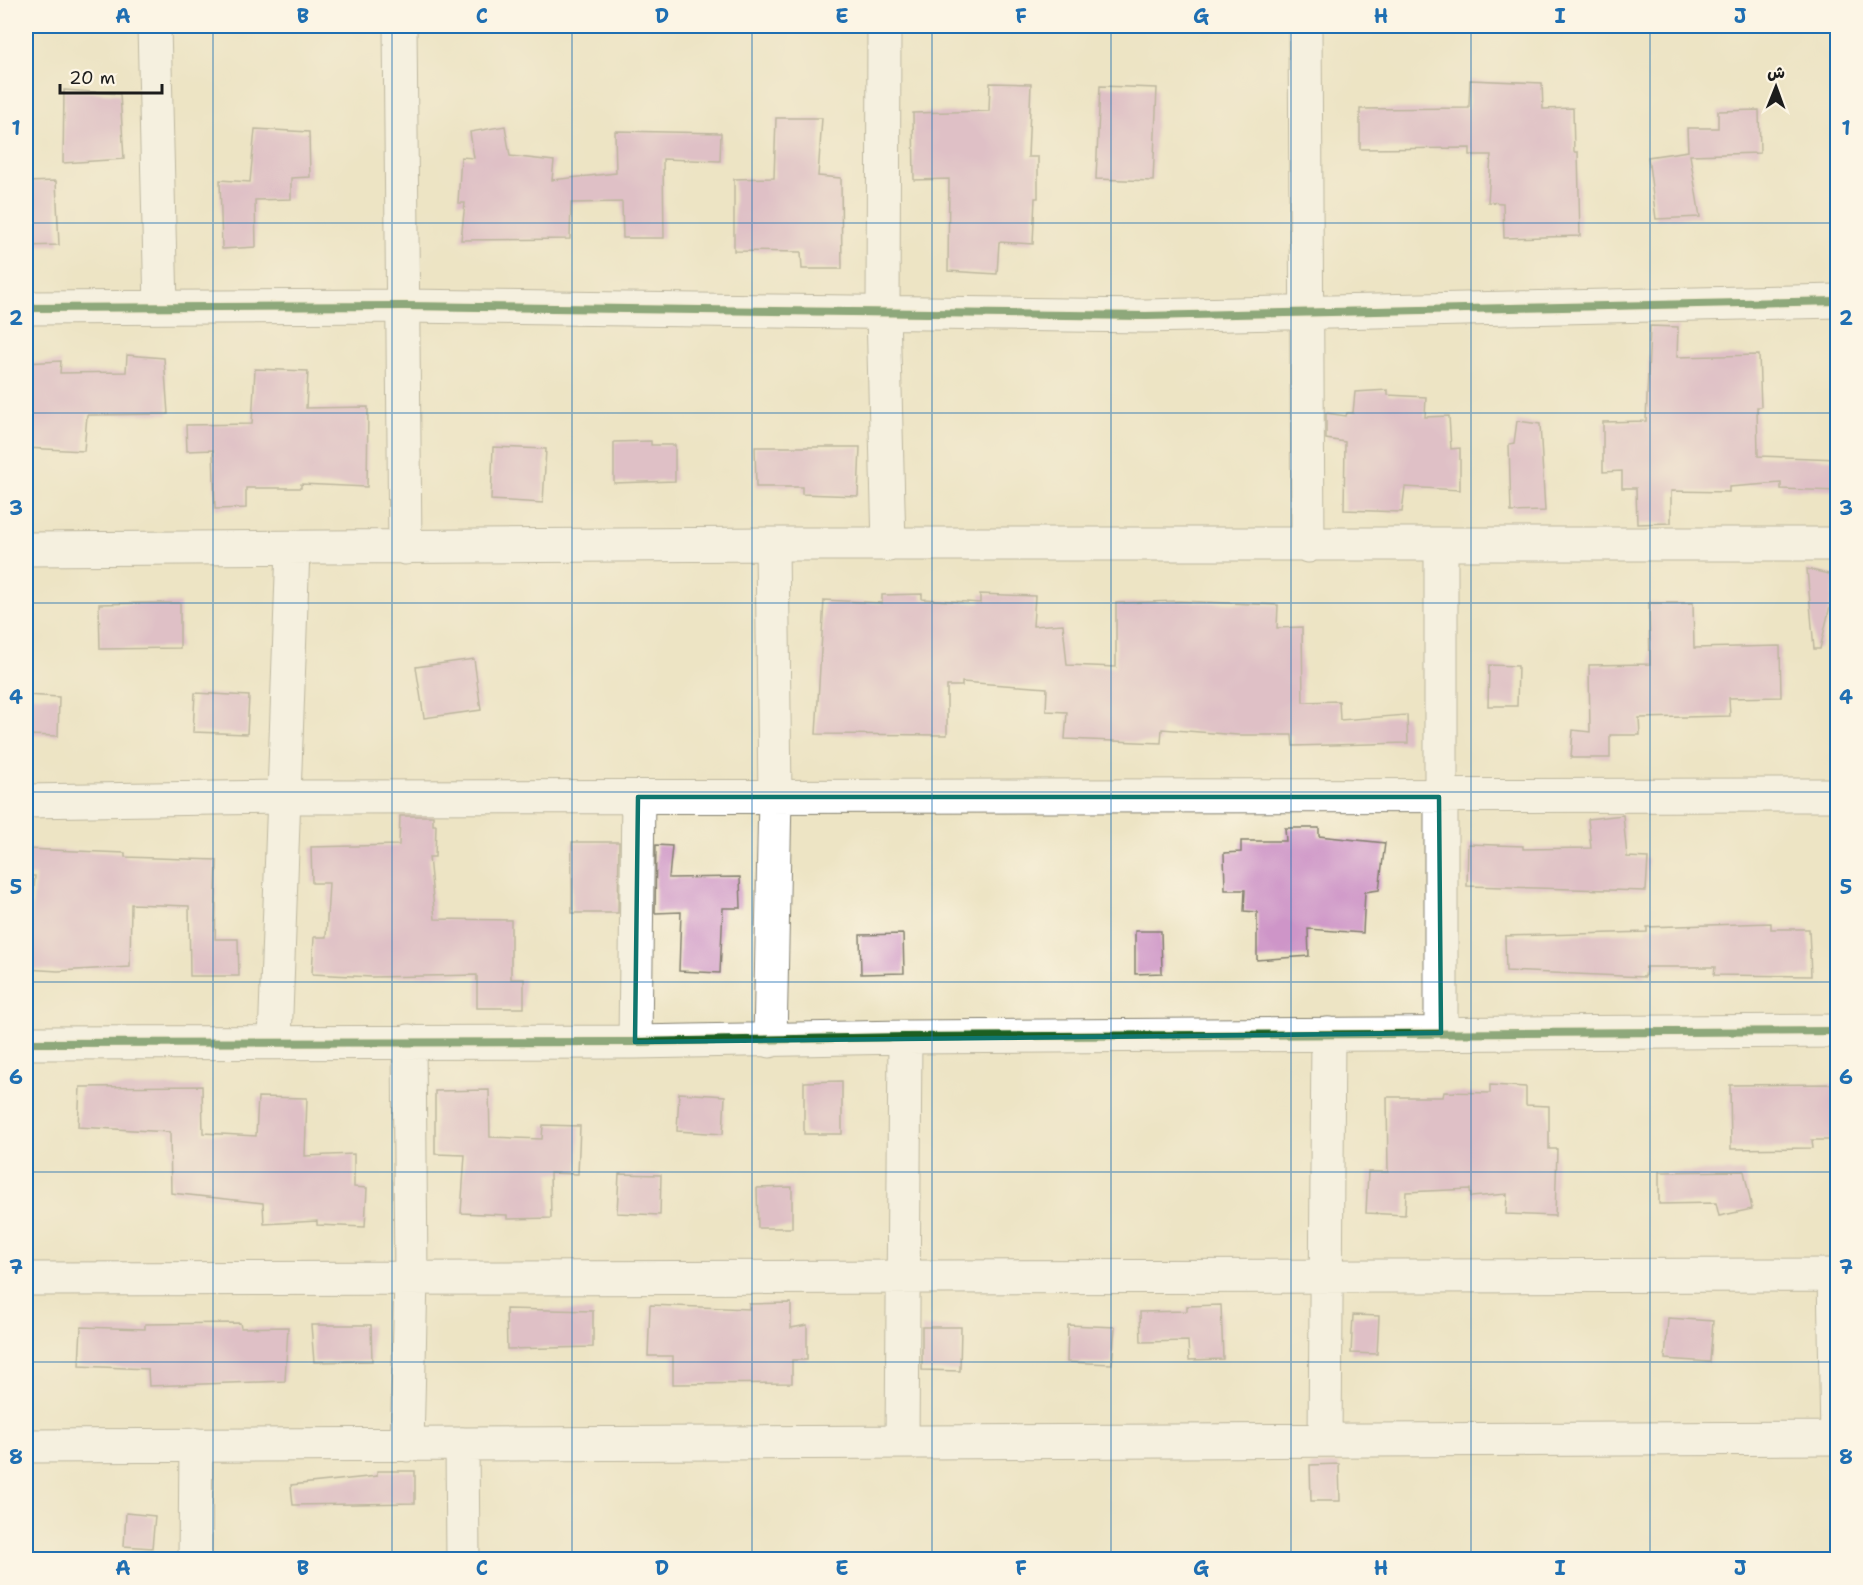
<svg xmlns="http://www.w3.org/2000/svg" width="1863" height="1585" font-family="'Shantell Sans','Playpen Sans Arabic',sans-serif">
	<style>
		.building { fill: #ce95c8 }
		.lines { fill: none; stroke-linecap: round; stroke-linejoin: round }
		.minor-casing { stroke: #848070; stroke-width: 35 }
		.minor { stroke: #fff; stroke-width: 33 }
		.cycleway-casing { stroke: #fcf5e5; stroke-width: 11 }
		.cycleway { stroke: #1b5e20; stroke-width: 8 }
		.marked { fill: none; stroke: #0f766e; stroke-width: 4.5; stroke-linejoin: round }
		.grid { fill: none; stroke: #1f6fb2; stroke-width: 1.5; stroke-opacity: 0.55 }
		.neatline { fill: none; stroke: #1f6fb2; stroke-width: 2 }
		.grid-label { font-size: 20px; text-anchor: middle; font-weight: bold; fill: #1f6fb2 }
	</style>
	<rect width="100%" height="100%" fill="#fcf5e5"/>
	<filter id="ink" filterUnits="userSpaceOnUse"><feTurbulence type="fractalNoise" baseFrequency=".0167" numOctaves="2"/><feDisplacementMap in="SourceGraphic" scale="12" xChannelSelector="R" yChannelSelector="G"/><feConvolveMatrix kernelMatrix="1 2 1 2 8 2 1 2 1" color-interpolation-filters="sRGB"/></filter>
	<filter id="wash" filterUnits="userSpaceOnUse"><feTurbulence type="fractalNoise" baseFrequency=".008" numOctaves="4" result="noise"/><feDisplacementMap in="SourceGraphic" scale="24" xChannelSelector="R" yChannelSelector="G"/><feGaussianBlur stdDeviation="1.35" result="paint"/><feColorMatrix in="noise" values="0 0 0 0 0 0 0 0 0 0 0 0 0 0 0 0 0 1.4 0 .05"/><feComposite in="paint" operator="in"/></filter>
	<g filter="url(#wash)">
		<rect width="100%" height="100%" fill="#ede4c4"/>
		<g id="blocks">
			<path class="building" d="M 1470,80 L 1542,83 L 1543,109 L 1573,108 L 1574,152 L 1578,152 L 1580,236 L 1504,238 L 1503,203 L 1488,202 L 1491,155 L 1470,155 L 1470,148 L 1360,149 L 1360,109 L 1469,108 Z
				M 990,83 L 1031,84 L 1028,157 L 1038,157 L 1038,198 L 1035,198 L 1033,244 L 999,242 L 997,274 L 948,271 L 949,179 L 914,180 L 913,113 L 989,111 Z
				M 1100,86 L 1157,88 L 1153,181 L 1096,179 Z
				M 64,90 L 120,94 L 124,159 L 63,163 Z
				M 1759,110 L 1760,153 L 1690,155 L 1700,217 L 1656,219 L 1648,157 L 1688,151 L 1687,128 L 1718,128 L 1718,111 Z
				M 776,118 L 822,118 L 818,176 L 841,178 L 842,269 L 802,269 L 801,252 L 734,251 L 734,179 L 774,178 Z
				M 505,126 L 510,156 L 554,161 L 552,180 L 616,173 L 615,131 L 721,133 L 720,161 L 663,159 L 664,238 L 623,238 L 622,202 L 571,203 L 570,239 L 461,240 L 465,203 L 458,203 L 461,157 L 474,158 L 470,132 Z
				M 255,129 L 309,132 L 310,177 L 291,178 L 291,199 L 255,200 L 256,247 L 222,249 L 220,180 L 250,182 Z
				M 56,181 L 59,245 L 26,246 L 26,182 Z
				M 1650,326 L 1678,327 L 1677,357 L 1759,355 L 1761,407 L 1757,407 L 1758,456 L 1838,459 L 1838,491 L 1781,489 L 1781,483 L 1729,487 L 1729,492 L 1671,491 L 1671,523 L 1637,524 L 1636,488 L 1622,488 L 1622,471 L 1603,472 L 1603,422 L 1646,421 Z
				M 127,355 L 164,358 L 168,414 L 87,415 L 84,451 L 26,448 L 26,363 L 61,361 L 60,373 L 126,372 Z
				M 255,369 L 308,371 L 306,408 L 368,407 L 367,487 L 301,484 L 301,488 L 246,488 L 246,508 L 215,509 L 213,450 L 187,451 L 186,425 L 252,424 Z
				M 1388,390 L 1388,395 L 1426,397 L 1425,417 L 1449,416 L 1451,449 L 1460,448 L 1460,490 L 1405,487 L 1402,512 L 1344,510 L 1345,442 L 1326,439 L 1326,413 L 1346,416 L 1347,413 L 1353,413 L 1355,392 Z
				M 1517,421 L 1540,424 L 1545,511 L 1511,512 L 1509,444 L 1514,443 Z
				M 651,441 L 651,445 L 675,445 L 675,481 L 614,483 L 614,442 Z
				M 493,447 L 546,449 L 543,503 L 491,500 Z
				M 755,447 L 860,447 L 858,496 L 802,494 L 802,487 L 756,487 Z
				M 1807,569 L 1837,576 L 1820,649 L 1814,649 Z
				M 922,594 L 922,599 L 980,603 L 980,594 L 1035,596 L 1033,626 L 1063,624 L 1067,665 L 1116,667 L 1116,603 L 1179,601 L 1278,605 L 1277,628 L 1302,627 L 1303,702 L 1339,701 L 1340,720 L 1407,715 L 1408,743 L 1293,746 L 1292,735 L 1238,735 L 1162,729 L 1161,743 L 1065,739 L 1067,712 L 1046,711 L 1047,688 L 962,682 L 962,686 L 947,686 L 947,735 L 816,734 L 824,600 L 882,603 L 882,595 Z
				M 144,603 L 180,603 L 180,648 L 100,649 L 99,604 Z
				M 1649,603 L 1693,603 L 1694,648 L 1780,646 L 1781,697 L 1729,698 L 1730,716 L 1639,718 L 1640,735 L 1610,735 L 1610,758 L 1571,758 L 1573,730 L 1590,732 L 1589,665 L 1650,664 Z
				M 474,659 L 481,710 L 424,718 L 416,667 Z
				M 1489,665 L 1518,666 L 1517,706 L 1488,706 Z
				M 195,693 L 249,696 L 247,734 L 193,732 Z
				M 26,695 L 59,697 L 58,736 L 26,735 Z
				M 1623,815 L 1627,857 L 1648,858 L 1646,891 L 1467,886 L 1468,844 L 1523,846 L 1523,849 L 1591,848 L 1588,819 Z
				M 400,816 L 433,816 L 433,825 L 436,825 L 435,857 L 429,857 L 435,919 L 511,920 L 511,979 L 524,979 L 524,1008 L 477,1008 L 477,975 L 372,977 L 312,974 L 314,937 L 326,937 L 329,883 L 312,883 L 311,847 L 399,845 Z
				M 1285,828 L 1319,828 L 1319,836 L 1385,843 L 1379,890 L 1365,892 L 1363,933 L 1308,929 L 1309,956 L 1257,960 L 1257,912 L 1244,911 L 1245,890 L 1225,890 L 1224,853 L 1241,852 L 1241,841 L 1286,841 Z
				M 572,842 L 619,842 L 618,913 L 572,913 Z
				M 656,845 L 672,846 L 669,878 L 740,877 L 741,908 L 723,908 L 720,973 L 679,971 L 681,912 L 655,913 Z
				M 26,849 L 125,853 L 125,857 L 217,860 L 215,939 L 238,939 L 239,976 L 190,976 L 189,906 L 131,904 L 130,967 L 58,971 L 26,969 L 26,933 L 30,934 L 35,876 L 26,876 Z
				M 1771,923 L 1771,929 L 1809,929 L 1811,976 L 1714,975 L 1715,967 L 1646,967 L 1645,977 L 1506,971 L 1505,936 L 1647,932 L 1647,927 Z
				M 1135,931 L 1161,931 L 1162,973 L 1135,974 Z
				M 903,934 L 904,973 L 861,974 L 860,935 Z
				M 842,1081 L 842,1134 L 804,1134 L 804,1082 Z
				M 1838,1084 L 1838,1140 L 1812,1140 L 1813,1148 L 1731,1149 L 1730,1085 Z
				M 1490,1085 L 1526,1087 L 1526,1105 L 1549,1106 L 1549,1149 L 1557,1149 L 1555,1216 L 1506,1214 L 1507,1194 L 1471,1197 L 1470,1189 L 1406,1192 L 1405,1215 L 1366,1213 L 1368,1172 L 1388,1172 L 1387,1097 L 1443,1097 L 1444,1092 L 1490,1093 Z
				M 202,1086 L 203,1133 L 256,1136 L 258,1097 L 307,1098 L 305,1156 L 354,1154 L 354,1187 L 367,1188 L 365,1227 L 317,1225 L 317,1221 L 264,1224 L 263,1203 L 171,1193 L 170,1132 L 78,1127 L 80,1087 Z
				M 489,1090 L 490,1137 L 542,1139 L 543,1125 L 580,1126 L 578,1174 L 550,1173 L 551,1218 L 507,1219 L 507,1215 L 461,1213 L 465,1155 L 435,1154 L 435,1091 Z
				M 679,1093 L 725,1096 L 723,1134 L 677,1131 Z
				M 1744,1171 L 1752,1209 L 1719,1216 L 1716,1203 L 1659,1204 L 1659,1172 Z
				M 619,1174 L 661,1175 L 660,1215 L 617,1213 Z
				M 792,1187 L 792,1228 L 758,1228 L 757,1188 Z
				M 791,1303 L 791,1328 L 807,1325 L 807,1360 L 792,1360 L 792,1383 L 673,1384 L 673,1356 L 648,1356 L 650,1305 L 749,1309 L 749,1304 Z
				M 1221,1305 L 1223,1359 L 1189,1360 L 1188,1341 L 1141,1342 L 1140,1312 L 1187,1311 L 1187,1306 Z
				M 506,1309 L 593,1311 L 593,1347 L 507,1349 Z
				M 1353,1315 L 1379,1316 L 1377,1354 L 1351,1353 Z
				M 1668,1318 L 1713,1321 L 1710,1362 L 1665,1359 Z
				M 240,1323 L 241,1328 L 288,1327 L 285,1381 L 149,1386 L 148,1369 L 79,1366 L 81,1327 L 145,1329 L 145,1324 Z
				M 311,1325 L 371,1325 L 372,1361 L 314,1362 Z
				M 1068,1325 L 1115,1327 L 1112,1364 L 1067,1362 Z
				M 922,1327 L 961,1327 L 960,1371 L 922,1370 Z
				M 1339,1464 L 1340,1501 L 1311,1501 L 1310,1465 Z
				M 377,1471 L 415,1471 L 415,1503 L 293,1505 L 291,1485 L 377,1476 Z
				M 126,1513 L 155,1516 L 152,1548 L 124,1546 Z"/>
		</g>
	</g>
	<g filter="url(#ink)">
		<use href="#blocks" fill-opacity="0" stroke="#848070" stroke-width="1.5"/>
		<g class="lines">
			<defs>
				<path id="minor" d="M 154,26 L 161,307
					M 400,26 L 405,548
					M 884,26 L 883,312 L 889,545
					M 1305,26 L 1308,546
					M 26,308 L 404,306 L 1146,316 L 1838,301
					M 1441,545 L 1441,1033
					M 26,549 L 772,544 L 1838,544
					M 26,801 L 282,797 L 1838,795
					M 275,1041 L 293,549
					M 770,1041 L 775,796 L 772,544
					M 635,1042 L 638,797
					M 26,1043 L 635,1042 L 905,1037 L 1838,1031
					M 1834,1275 L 1837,1438
					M 26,1279 L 1838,1275
					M 1325,1440 L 1328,1034
					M 902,1442 L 905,1037
					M 462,1444 L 463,1560
					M 407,1445 L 411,1278 L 409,1041
					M 26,1446 L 1838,1438
					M 195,1560 L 196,1445"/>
			</defs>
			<use href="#minor" class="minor-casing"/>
			<use href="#minor" class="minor"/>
			<defs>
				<path id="cycleway" d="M 26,308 L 404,306 L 1146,316 L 1838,301
					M 26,1043 L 635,1042 L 905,1037 L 1838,1031"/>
			</defs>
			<use href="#cycleway" class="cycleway-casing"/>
			<use href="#cycleway" class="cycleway"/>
		</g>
	</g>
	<path d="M0 0H1863V1585H0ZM 638,797 L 1439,797 L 1441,1033 L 635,1042 Z" fill="#ede4c4" fill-opacity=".55" fill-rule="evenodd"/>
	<path class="marked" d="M 638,797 L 1439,797 L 1441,1033 L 635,1042 Z"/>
	<path class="grid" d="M 213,26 L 213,1560M 392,26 L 392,1560M 572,26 L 572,1560M 752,26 L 752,1560M 932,26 L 932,1560M 1111,26 L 1111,1560M 1291,26 L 1291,1560M 1471,26 L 1471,1560M 1650,26 L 1650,1560M 26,223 L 1838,223M 26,413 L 1838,413M 26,603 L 1838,603M 26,792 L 1838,792M 26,982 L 1838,982M 26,1172 L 1838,1172M 26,1362 L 1838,1362"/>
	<rect width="1863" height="1585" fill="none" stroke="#fcf5e5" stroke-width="66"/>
	<g transform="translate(1776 87) rotate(1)" stroke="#fcf5e5" stroke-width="4.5" paint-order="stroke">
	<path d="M0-4.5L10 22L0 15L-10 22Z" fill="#1c1c1c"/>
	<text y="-9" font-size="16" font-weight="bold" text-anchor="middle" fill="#1c1c1c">ش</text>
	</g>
	<path d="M60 84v9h102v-9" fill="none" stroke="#1c1c1c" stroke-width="3"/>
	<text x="69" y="84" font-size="18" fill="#1c1c1c" stroke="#fcf5e5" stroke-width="4.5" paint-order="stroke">20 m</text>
	<rect x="33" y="33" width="1797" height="1519" class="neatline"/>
	<g class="grid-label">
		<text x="123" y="23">A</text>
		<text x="303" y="23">B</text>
		<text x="482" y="23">C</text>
		<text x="662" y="23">D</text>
		<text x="842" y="23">E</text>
		<text x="1021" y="23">F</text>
		<text x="1201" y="23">G</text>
		<text x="1381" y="23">H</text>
		<text x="1560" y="23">I</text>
		<text x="1740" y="23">J</text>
		<text x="16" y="135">1</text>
		<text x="1846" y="135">1</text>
		<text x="16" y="325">2</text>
		<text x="1846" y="325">2</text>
		<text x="16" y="515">3</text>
		<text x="1846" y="515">3</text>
		<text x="16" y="704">4</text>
		<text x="1846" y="704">4</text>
		<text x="16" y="894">5</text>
		<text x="1846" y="894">5</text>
		<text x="16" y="1084">6</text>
		<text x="1846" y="1084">6</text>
		<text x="16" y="1274">7</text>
		<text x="1846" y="1274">7</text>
		<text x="16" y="1464">8</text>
		<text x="1846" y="1464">8</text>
		<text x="123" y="1575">A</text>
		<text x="303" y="1575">B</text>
		<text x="482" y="1575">C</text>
		<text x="662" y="1575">D</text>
		<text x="842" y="1575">E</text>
		<text x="1021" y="1575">F</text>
		<text x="1201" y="1575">G</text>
		<text x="1381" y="1575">H</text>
		<text x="1560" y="1575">I</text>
		<text x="1740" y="1575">J</text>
	</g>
</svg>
